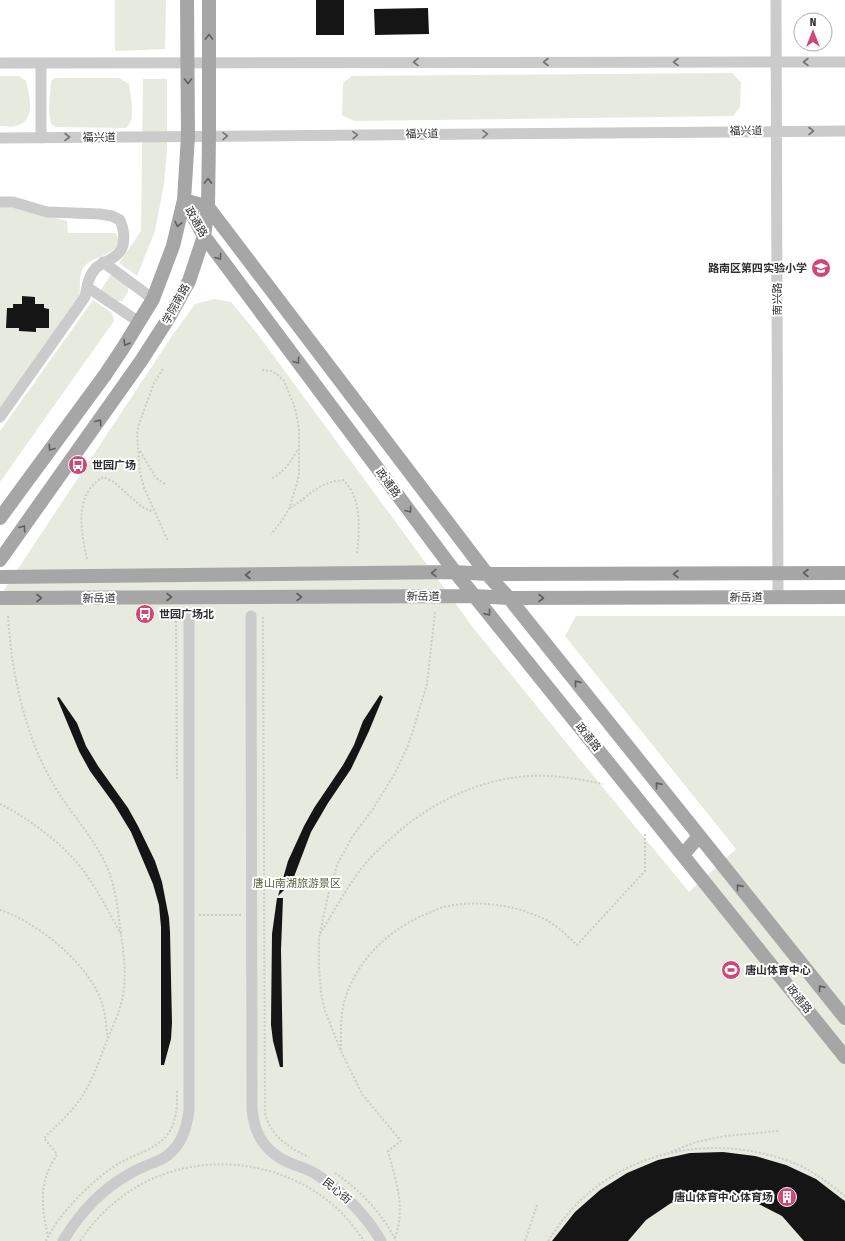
<svg xmlns="http://www.w3.org/2000/svg" width="845" height="1241" font-family="'Fira Sans Condensed','Noto Sans SC',sans-serif">
	<style>
		.green { fill: #e7eade }
		.building { fill: #151515 }
		.lines { fill: none; stroke-linecap: round; stroke-linejoin: round }
		.path { stroke: #cbcbcb; stroke-width: 2; stroke-dasharray: 2 2; stroke-linecap: butt }
		.minor { stroke: #cbcbcb; stroke-width: 11 }
		.major { stroke: #a6a6a6; stroke-width: 14 }
		.oneway { stroke: #5e5e5e }
		.oneway2 { stroke: #757575 }
		.labels { text-anchor: middle; dominant-baseline: central; stroke-width: 4; stroke-linejoin: round; paint-order: stroke }
		.street-label { font-size: 11px; fill: #2e2e2e; stroke: #fff }
		.poi-label { font-size: 11px; font-weight: bold; fill: #2e2e2e; stroke: #fff; text-anchor: start }
		.park-label { font-size: 11px; fill: #5b6441; stroke: #fff }
	</style>
	<rect width="100%" height="100%" fill="#fff"/>
	<path class="green" d="M 115,0 L 166,0 L 165,49 L 115,51 Z
		M 732,73 L 741,82 L 740,107 L 733,116 L 354,121 L 342,115 L 343,83 L 352,76 Z
		M 0,76 L 19,76 L 26,81 C 29,94 36,118 19,125 C 14,128 6,126 0,126 Z
		M 55,78 L 119,78 L 129,84 C 130,97 137,118 126,128 L 56,127 L 51,124 L 49,111 L 51,81 Z
		M 143,79 L 167,79 L 167,150 L 164,184 L 155,231 L 137,276 L 119,263 L 141,231 Z
		M 0,207 L 19,208 L 67,221 L 68,233 L 115,233 L 120,240 C 118,243 117,246 115,248 C 106,258 90,256 83,269 C 78,278 81,289 79,300 L 0,410 Z
		M 112,273 L 128,286 L 128,292 L 122,301 L 116,301 L 100,291 Z
		M 215,299 L 231,302 L 259,336 L 475,630 L 582,762 L 689,892 L 736,849 L 565,636 L 576,616 L 845,616 L 845,1241 L 0,1241 L 0,596 L 172,336 L 195,304 Z
		M 93,300 L 112,313 L 114,321 L 0,482 L 0,431 Z"/>
	<path class="building" d="M 316,0 L 344,0 L 344,35 L 316,35 Z
		M 428,8 L 429,34 L 375,35 L 374,9 Z
		M 22,296 L 35,297 L 35,304 L 44,304 L 44,308 L 49,309 L 49,328 L 36,328 L 36,332 L 19,331 L 19,328 L 6,328 L 7,308 L 13,308 L 13,304 L 22,304 Z
		M 380,695 L 383,697 L 369,731 L 351,769 L 328,803 L 311,832 L 292,882 L 278,896 L 288,861 L 304,826 L 314,808 L 343,765 L 354,745 L 363,721 Z
		M 59,697 L 77,723 L 86,746 L 98,766 L 128,808 L 138,826 L 155,861 L 162,882 L 169,918 L 170,932 L 172,1023 L 171,1039 L 164,1065 L 161,1065 L 161,927 L 159,905 L 153,884 L 131,832 L 114,804 L 90,771 L 79,751 L 57,698 Z
		M 277,898 L 283,898 L 281,950 L 283,1067 L 280,1067 L 273,1041 L 271,1025 L 272,934 Z
		M 723,1152 L 755,1156 L 786,1165 L 816,1179 L 842,1199 L 845,1201 L 845,1241 L 804,1241 L 782,1216 L 753,1201 L 723,1194 L 699,1195 L 671,1203 L 646,1220 L 628,1241 L 552,1241 L 575,1212 L 600,1190 L 627,1173 L 658,1160 L 690,1153 Z"/>
	<g class="lines">
		<path class="path" d="M 163,369 L 154,383 L 139,424 L 137,434 L 140,472 L 144,488 L 168,541
			M 262,370 L 271,371 L 278,375 L 284,381 L 295,408 L 299,428 L 299,473 L 297,483 L 289,509 L 281,522 L 271,534
			M 140,451 L 156,478 L 165,484
			M 272,478 C 285,472 291,461 298,449
			M 290,508 C 312,495 315,483 343,480 C 363,499 359,530 357,555
			M 87,559 C 82,536 75,504 93,485 C 96,482 100,479 103,477 L 114,482 L 142,507 L 153,512
			M 8,616 C 11,662 19,706 36,749 C 44,768 54,787 66,804 C 79,822 92,838 102,857 C 114,878 117,903 120,926 C 123,949 127,973 123,995 C 120,1011 114,1024 108,1038 C 101,1055 96,1072 87,1088 C 77,1108 59,1123 44,1138 L 57,1154 C 54,1160 49,1167 47,1174 C 40,1193 43,1216 48,1236
			M 176,617 L 177,780
			M 263,617 L 265,1112 C 269,1135 289,1148 309,1157
			M 0,804 C 31,820 62,843 83,870 C 98,890 109,913 121,934
			M 0,910 C 38,922 93,967 103,1007 C 106,1017 106,1028 108,1038
			M 199,915 L 242,915
			M 320,934 C 334,911 347,887 364,865 C 374,853 386,843 397,833 C 439,797 493,773 549,776 C 567,777 585,780 603,784
			M 341,1050 C 341,1032 340,1013 346,996 C 359,958 390,929 426,914 C 432,912 437,909 443,907 C 470,901 498,903 524,911 C 534,915 546,918 554,925 C 562,930 569,938 577,945 L 645,871 L 645,833
			M 671,1152 L 696,1142 L 725,1136 L 779,1131
			M 335,1173 C 359,1189 383,1214 396,1241
			M 395,1238 C 406,1206 396,1182 388,1151 L 401,1141 L 362,1094 L 341,1051 L 325,1011 L 321,993 L 319,967 L 319,937 L 328,896 L 337,865 L 352,837 L 373,809 L 395,773 L 407,748 L 415,724 L 427,684 L 435,612
			M 46,1241 C 58,1214 95,1177 121,1162 C 138,1153 161,1148 171,1129 C 177,1117 177,1104 177,1091
			M 80,1241 C 91,1225 103,1211 119,1199 C 181,1150 272,1154 332,1204 C 345,1215 355,1228 364,1241
			M 525,1241 L 537,1205
			M 548,1241 C 558,1226 569,1211 582,1199 C 639,1146 723,1135 794,1163 C 813,1171 829,1183 845,1196"/>
		<path class="minor" d="M 776,0 L 778,597
			M 0,63 L 845,62
			M 41,63 L 41,138
			M 0,138 L 845,131
			M 0,202 L 13,202 L 47,212 L 100,214 L 112,216 L 120,220 C 125,232 127,249 114,257 C 108,262 101,263 96,268 C 88,276 87,287 85,297 L 0,417
			M 103,262 L 153,299
			M 87,287 L 139,322
			M 251,616 L 252,1109 C 254,1130 261,1146 280,1158 C 291,1165 305,1167 316,1174 C 343,1192 364,1212 381,1241
			M 63,1241 C 79,1214 101,1190 129,1174 C 139,1168 151,1164 162,1159 C 180,1149 187,1129 189,1110 L 189,617"/>
		<path class="major" d="M 184,200 L 204,236 L 455,572 L 845,1057
			M 184,200 L 208,207 L 487,574 L 509,598 L 845,1018
			M 0,518 L 105,375 L 123,348 L 153,299 L 173,246 L 184,200 L 188,136 L 187,0
			M 0,560 L 141,361 L 168,319 L 189,281 L 204,236 L 208,207 L 209,136 L 209,0
			M 0,577 L 455,572 L 487,574 L 845,573
			M 0,598 L 474,596 L 509,598 L 845,597
			M 683,855 L 699,836"/>
	</g>
	<defs><path id="oneway-chevron" d="M-2-3.5L2.5 0L-2 3.5" fill="none" stroke-width="1.6" stroke-linecap="round" stroke-linejoin="round"/></defs>
	<g class="oneway">
		<use href="#oneway-chevron" transform="translate(209 37) rotate(-90)"/>
		<use href="#oneway-chevron" transform="translate(188 81) rotate(90)"/>
		<use href="#oneway-chevron" transform="translate(208 181) rotate(-89)"/>
		<use href="#oneway-chevron" transform="translate(178 224) rotate(103)"/>
		<use href="#oneway-chevron" transform="translate(219 257) rotate(53)"/>
		<use href="#oneway-chevron" transform="translate(126 343) rotate(121)"/>
		<use href="#oneway-chevron" transform="translate(297 361) rotate(53)"/>
		<use href="#oneway-chevron" transform="translate(99 422) rotate(-54)"/>
		<use href="#oneway-chevron" transform="translate(51 448) rotate(126)"/>
		<use href="#oneway-chevron" transform="translate(409 510) rotate(53)"/>
		<use href="#oneway-chevron" transform="translate(23 528) rotate(-54)"/>
		<use href="#oneway-chevron" transform="translate(434 573) rotate(179)"/>
		<use href="#oneway-chevron" transform="translate(806 573) rotate(180)"/>
		<use href="#oneway-chevron" transform="translate(676 574) rotate(180)"/>
		<use href="#oneway-chevron" transform="translate(248 575) rotate(180)"/>
		<use href="#oneway-chevron" transform="translate(169 597)"/>
		<use href="#oneway-chevron" transform="translate(299 597)"/>
		<use href="#oneway-chevron" transform="translate(39 598)"/>
		<use href="#oneway-chevron" transform="translate(541 598)"/>
		<use href="#oneway-chevron" transform="translate(488 613) rotate(51)"/>
		<use href="#oneway-chevron" transform="translate(577 683) rotate(-129)"/>
		<use href="#oneway-chevron" transform="translate(658 785) rotate(-129)"/>
		<use href="#oneway-chevron" transform="translate(739 887) rotate(-129)"/>
		<use href="#oneway-chevron" transform="translate(821 988) rotate(-129)"/>
	</g>
	<g class="oneway2">
		<use href="#oneway-chevron" transform="translate(416 62) rotate(180)"/>
		<use href="#oneway-chevron" transform="translate(546 62) rotate(180)"/>
		<use href="#oneway-chevron" transform="translate(676 62) rotate(180)"/>
		<use href="#oneway-chevron" transform="translate(806 62) rotate(-180)"/>
		<use href="#oneway-chevron" transform="translate(811 131)"/>
		<use href="#oneway-chevron" transform="translate(485 134) rotate(-1)"/>
		<use href="#oneway-chevron" transform="translate(355 135) rotate(-1)"/>
		<use href="#oneway-chevron" transform="translate(225 136) rotate(-1)"/>
		<use href="#oneway-chevron" transform="translate(67 137)"/>
	</g>
	<defs>
		<symbol id="school-disc" viewBox="-11 -11 22 22"><circle r="9.5" fill="#d04674" stroke="#fff"/><path d="M0-5L7-2L0 1L-7-2ZM-4 1L0 2.5L4 1V4Q0 6-4 4Z" fill="#fff"/></symbol>
		<symbol id="bus-disc" viewBox="-11 -11 22 22"><circle r="9.5" fill="#d04674" stroke="#fff"/><path d="M-5-6H5V4H4V6H2V4H-2V6H-4V4H-5ZM-3.5-4V0h7V-4ZM-3.5 1.2v1.5H-2V1.2ZM2 1.2v1.5H3.5V1.2Z" fill="#fff"/></symbol>
		<symbol id="stadium-disc" viewBox="-11 -11 22 22"><circle r="9.5" fill="#d04674" stroke="#fff"/><path d="M0-5a6.5 5 0 1 0 0 10a6.5 5 0 1 0 0-10ZM-3.5-1.8h7v3.6h-7Z" fill="#fff"/></symbol>
		<symbol id="building-disc" viewBox="-11 -11 22 22"><circle r="9.5" fill="#d04674" stroke="#fff"/><path d="M-4-6H4V6H1V3H-1V6H-4ZM-2.5-4.3h1.7v1.8h-1.7ZM.8-4.3h1.7v1.8H.8ZM-2.5-1h1.7V.8h-1.7ZM.8-1h1.7V.8H.8Z" fill="#fff"/></symbol>
	</defs>
	<g fill-rule="evenodd">
		<use href="#school-disc" x="810" y="257" width="22" height="22"/>
		<use href="#bus-disc" x="67" y="454" width="22" height="22"/>
		<use href="#bus-disc" x="134" y="603" width="22" height="22"/>
		<use href="#stadium-disc" x="720" y="959" width="22" height="22"/>
		<use href="#building-disc" x="776" y="1186" width="22" height="22"/>
	</g>
	<g class="labels">
		<g class="street-label">
			<text transform="translate(746 131) rotate(-1)">福兴道</text>
			<text transform="translate(422 134) rotate(-1)">福兴道</text>
			<text x="99" y="137">福兴道</text>
			<text transform="translate(196 222) rotate(60)">政通路</text>
			<text transform="translate(777 299) rotate(-90)">南兴路</text>
			<text transform="translate(176 304) rotate(-61)">学院南路</text>
			<text transform="translate(388 483) rotate(53)">政通路</text>
			<text x="423" y="596">新岳道</text>
			<text x="746" y="597">新岳道</text>
			<text x="99" y="598">新岳道</text>
			<text transform="translate(588 737) rotate(51)">政通路</text>
			<text transform="translate(799 999) rotate(51)">政通路</text>
			<text transform="translate(337 1191) rotate(39)">民心街</text>
		</g>
		<g class="poi-label">
			<text x="807" y="268" text-anchor="end">路南区第四实验小学</text>
			<text x="92" y="465">世园广场</text>
			<text x="159" y="614">世园广场北</text>
			<text x="745" y="970">唐山体育中心</text>
			<text x="773" y="1197" text-anchor="end">唐山体育中心体育场</text>
		</g>
		<g class="park-label">
			<text x="297" y="883">唐山南湖旅游景区</text>
		</g>
	</g>
	<g transform="translate(813 32)"><circle r="19" fill="#ffffff" stroke="#ababab"/>
	<path d="M0-3L7 15L0 10L-7 15Z" fill="#d04674"/>
	<text y="-6" font-size="11" font-weight="bold" text-anchor="middle" fill="#2e2e2e">N</text>
	</g>
</svg>
